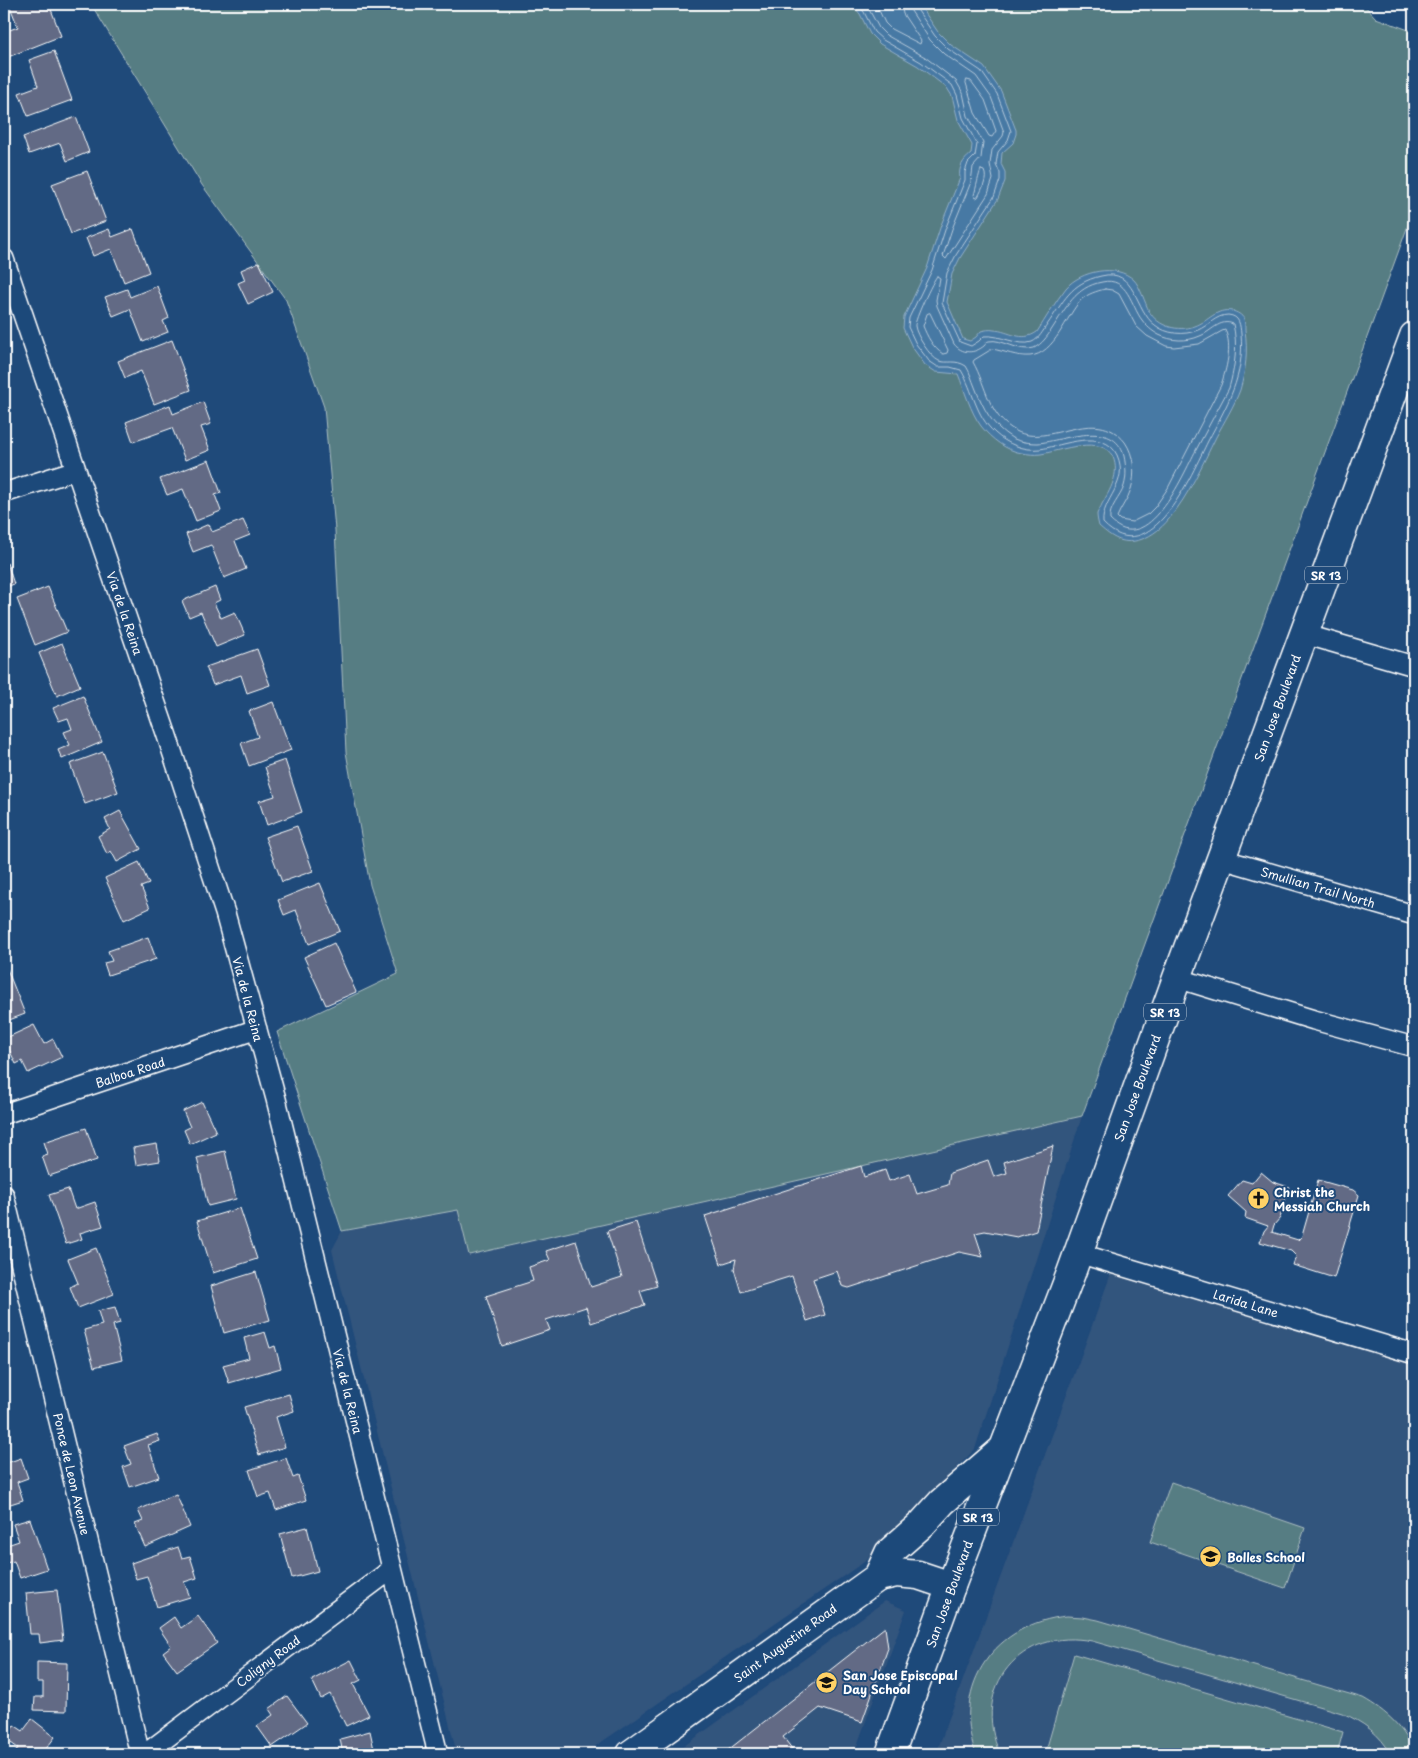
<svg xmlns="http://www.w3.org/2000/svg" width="1418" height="1758" font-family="'Playpen Sans',sans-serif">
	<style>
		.built { fill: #33547d }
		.green { fill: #577d83; stroke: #abbec1 }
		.water { fill: #4779a4; stroke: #91afc8 }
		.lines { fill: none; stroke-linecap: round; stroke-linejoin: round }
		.shore { stroke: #b5c9db; stroke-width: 1 }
		.building { fill: #626b85; stroke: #fff }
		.street-casing { stroke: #fff; stroke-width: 22 }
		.secondary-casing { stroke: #fff; stroke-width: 31 }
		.primary-casing { stroke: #fff; stroke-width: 31 }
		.street { stroke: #1f4a7a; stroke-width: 19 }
		.secondary { stroke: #1f4a7a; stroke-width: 28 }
		.primary { stroke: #1f4a7a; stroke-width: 28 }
		.labels { text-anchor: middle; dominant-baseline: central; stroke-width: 4; stroke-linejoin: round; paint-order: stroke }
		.shield { fill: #1f4a7a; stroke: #bcc9d7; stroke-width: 1 }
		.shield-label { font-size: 11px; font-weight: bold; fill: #fff }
		.street-label { font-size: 12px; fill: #fff; stroke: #1f4a7a }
		.poi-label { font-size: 12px; font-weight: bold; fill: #fff; stroke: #1f4a7a; text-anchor: start }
	</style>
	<rect width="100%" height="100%" fill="#1f4a7a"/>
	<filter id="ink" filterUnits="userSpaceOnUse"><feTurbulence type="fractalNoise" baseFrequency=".02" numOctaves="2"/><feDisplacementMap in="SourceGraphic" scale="10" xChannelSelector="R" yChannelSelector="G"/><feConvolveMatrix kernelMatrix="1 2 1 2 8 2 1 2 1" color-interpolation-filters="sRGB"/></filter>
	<g filter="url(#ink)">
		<path class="built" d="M 1082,1116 L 975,1449 L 867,1560 L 584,1754 L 457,1754 L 332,1250 L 342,1231 L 458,1210 L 470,1255 Z
			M 1113,1268 L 1414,1361 L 1414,1754 L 936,1754 Z
			M 885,1601 L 906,1610 L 854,1754 L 673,1754 Z"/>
		<path class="green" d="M 91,4 L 1363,4 L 1376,18 L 1414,32 L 1414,209 L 1082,1116 L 469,1255 L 458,1210 L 342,1231 L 277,1032 L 398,974 L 370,885 L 346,752 L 335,530 L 324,407 L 286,300 L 202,185 Z
			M 1171,1482 L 1305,1528 L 1285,1588 L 1150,1542 Z
			M 1067,1616 L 1083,1617 L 1098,1620 L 1363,1698 C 1386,1711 1406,1729 1414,1754 L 1391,1754 C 1380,1734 1363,1722 1342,1713 L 1092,1641 C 1021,1627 970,1687 1000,1754 L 976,1754 C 950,1685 996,1623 1067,1616 Z
			M 1074,1654 L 1343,1732 L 1337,1754 L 1045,1754 Z"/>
		<path class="water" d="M 852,4 L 919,4 L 938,32 L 951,45 L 984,67 L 1001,91 L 1016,130 L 1016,134 L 1013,143 L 1002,153 L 1001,164 L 1005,172 L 1005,181 L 998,199 L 960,258 L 952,274 L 947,302 L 963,339 L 970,341 L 976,337 L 981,331 C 985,330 990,329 994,330 C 1010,331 1021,343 1037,332 C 1046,318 1055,302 1066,288 C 1080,271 1117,263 1134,280 C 1140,286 1145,303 1149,311 C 1158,327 1178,332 1195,326 C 1209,321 1216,308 1232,311 C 1237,312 1242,315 1244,319 C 1245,322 1245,327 1245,330 C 1248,351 1246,370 1240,390 C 1234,406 1224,422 1216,437 C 1202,465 1189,495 1169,519 C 1161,529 1148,539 1135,541 C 1120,544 1109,535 1099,526 C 1098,522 1097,518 1097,514 C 1098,511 1101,507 1102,504 C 1110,490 1120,474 1113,457 C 1102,434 1060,451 1041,454 C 1035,455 1028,454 1022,453 C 1007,451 991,439 981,426 C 970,411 965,391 958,374 L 936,372 L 925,365 L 912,347 L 903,328 L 904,317 L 927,268 L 941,225 L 960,178 C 958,168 963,160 971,154 L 972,145 L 958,120 L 952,96 L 947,88 L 918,66 L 880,44 L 870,34 L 860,14 Z"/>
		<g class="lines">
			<path class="shore" d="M 858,4 L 864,12 L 874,32 L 883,40 L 921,62 L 952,85 L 957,95 L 963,118 L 977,144 L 975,156 L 968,163 L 965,172 L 965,180 L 946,227 L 932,270 L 909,318 L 908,327 L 916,344 L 929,361 L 938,367 L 950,367 L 961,370 C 974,392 975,415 995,433 C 1007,444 1024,451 1040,449 C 1062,446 1104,427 1117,455 C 1130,484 1101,499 1103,523 C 1151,573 1192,473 1208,441 C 1227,405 1245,376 1241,334 C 1240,325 1240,316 1228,315 C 1216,315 1208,326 1198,330 C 1184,336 1166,334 1155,325 C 1135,311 1136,267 1101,276 C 1070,283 1064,301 1047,325 C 1043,331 1039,339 1032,342 C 1019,347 999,334 984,336 L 979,341 L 971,346 L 960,342 L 942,303 L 947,273 L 956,255 L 994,197 L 1000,180 L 1000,173 L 996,164 L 998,152 L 1008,140 L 1011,131 L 997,94 L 981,71 L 948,49 L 935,36 L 916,8 L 915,4
				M 866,4 L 879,28 L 886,35 L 925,57 L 956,81 L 963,93 L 968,116 L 983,142 L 981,158 L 973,167 L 971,182 L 952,229 L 943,256 L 946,259 L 988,194 L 993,179 L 990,164 L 992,150 L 1003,136 L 1004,132 L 991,97 L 976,76 L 944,54 L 930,40 L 911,11 L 909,4
				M 876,4 L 885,23 L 891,29 L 920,44 L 921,41 L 903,14 L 901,4
				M 967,80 L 971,81 L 985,100 L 996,131 L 992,137 L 989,136 L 975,113 L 966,83 Z
				M 981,170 L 984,171 C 988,179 982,189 978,197 L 976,198 L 974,195 C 976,189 979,173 981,170 Z
				M 937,276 L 940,278 L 936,300 L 937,306 L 954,344 C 962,354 974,354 984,346 C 987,343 985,342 989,341 C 1002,338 1019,353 1034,348 C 1042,344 1047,337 1052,329 C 1066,308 1075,287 1102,282 C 1128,276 1131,306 1142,320 C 1147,327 1152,331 1159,335 C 1171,341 1187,342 1200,336 C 1211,332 1220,318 1233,324 C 1238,345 1235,367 1229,388 C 1218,409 1207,429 1196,450 C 1183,475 1148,559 1110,520 C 1108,508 1121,497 1124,486 C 1127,476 1126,466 1124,456 C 1114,418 1063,441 1038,443 C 1030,443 1020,442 1012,438 C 992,426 983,408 975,387 C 972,380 970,372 966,366 C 955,359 948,364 939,361 C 930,357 916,335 915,326 C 914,321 933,280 937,276 Z
				M 1105,289 L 1112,290 L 1119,294 L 1136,326 L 1147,336 L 1166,346 L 1174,347 L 1199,344 L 1222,331 L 1225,330 C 1233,346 1226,370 1221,385 L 1168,488 L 1155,507 L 1148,514 L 1132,522 L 1120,520 L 1117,517 C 1121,507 1128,499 1131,489 C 1136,474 1134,455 1125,442 C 1095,404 1049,449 1016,431 C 988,416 987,387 973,362 L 974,360 L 992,349 C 1004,351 1017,357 1030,356 C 1055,354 1066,316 1081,300 C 1087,294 1097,291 1105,289 Z
				M 930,313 L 948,350 L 947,353 L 943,354 C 933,348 927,336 923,326 L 927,314 Z"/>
		</g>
		<path class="building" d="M 9,4 L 36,4 L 37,6 L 49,4 L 61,36 L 8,57 L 4,46 L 4,32 L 18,27 Z
			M 54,51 L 72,100 L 28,116 L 19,93 L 38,86 L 29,60 Z
			M 76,117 L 89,152 L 67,161 L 60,143 L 29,154 L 23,137 Z
			M 87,171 L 106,221 L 71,234 L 52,184 Z
			M 109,229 L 112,237 L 133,229 L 149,272 L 124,282 L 111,249 L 93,256 L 86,238 Z
			M 259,262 L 273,292 L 248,304 L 238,283 L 245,280 L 241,270 Z
			M 157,286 L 169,318 L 163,321 L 168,332 L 143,342 L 130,309 L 113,316 L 105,297 L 127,289 L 130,297 Z
			M 172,340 L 191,390 L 154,404 L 141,371 L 125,378 L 118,361 Z
			M 203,402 L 211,424 L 201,427 L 210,450 L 185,460 L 172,428 L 133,442 L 126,422 L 170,405 L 173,414 Z
			M 209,460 L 221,493 L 215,495 L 221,511 L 196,521 L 183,489 L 167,495 L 160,479 Z
			M 243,520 L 250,535 L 235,541 L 246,569 L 224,578 L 211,545 L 193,552 L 186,534 L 209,524 L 212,532 Z
			M 7,563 L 14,584 L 4,588 L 4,564 Z
			M 48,587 L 67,632 L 35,645 L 17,599 Z
			M 215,587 L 220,600 L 214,603 L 221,618 L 235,612 L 245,635 L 216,647 L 201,612 L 189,617 L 182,601 Z
			M 62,643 L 80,686 L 57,696 L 39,653 Z
			M 257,649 L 270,685 L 247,693 L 241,675 L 213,685 L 206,667 Z
			M 83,696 L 102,742 L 62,759 L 58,750 L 70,745 L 64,732 L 72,729 L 68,718 L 59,721 L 53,708 Z
			M 273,702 L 291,750 L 249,766 L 241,743 L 258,737 L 249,711 Z
			M 103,752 L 118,792 L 85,804 L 70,764 Z
			M 285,760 L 302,812 L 267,825 L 259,801 L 275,796 L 265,767 Z
			M 120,811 L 141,849 L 117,862 L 111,851 L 107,854 L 98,836 L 110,829 L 105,819 Z
			M 297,826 L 313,871 L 282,882 L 265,837 Z
			M 139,862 L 149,884 L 141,887 L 150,908 L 124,920 L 105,878 Z
			M 320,883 L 340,931 L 309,944 L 296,910 L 284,915 L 278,900 Z
			M 4,919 L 10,933 L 4,936 Z
			M 148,937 L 156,959 L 108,975 L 104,963 L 112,961 L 108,951 Z
			M 334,943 L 356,992 L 326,1005 L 304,957 Z
			M 7,969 L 25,1014 L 4,1022 L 4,970 Z
			M 34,1025 L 44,1044 L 53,1039 L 62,1057 L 28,1073 L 22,1061 L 16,1064 L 4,1039 Z
			M 202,1102 L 216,1132 L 190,1144 L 184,1130 L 190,1127 L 183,1111 Z
			M 86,1128 L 97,1160 L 49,1176 L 42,1156 L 48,1154 L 44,1142 Z
			M 157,1144 L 160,1161 L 136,1165 L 133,1148 Z
			M 1053,1146 L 1036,1231 L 1017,1237 L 985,1231 L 975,1233 L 983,1257 L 959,1252 L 849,1288 L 842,1286 L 837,1271 L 813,1279 L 825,1315 L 807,1321 L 792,1276 L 741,1292 L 734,1269 L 736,1259 L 721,1264 L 705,1216 L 861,1166 L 864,1177 L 885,1170 L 889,1181 L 910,1174 L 917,1194 L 948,1185 L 950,1173 L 988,1160 L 994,1177 L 1007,1173 L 1004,1162 Z
			M 225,1151 L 236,1199 L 208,1206 L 197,1158 Z
			M 1261,1172 L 1273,1182 L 1289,1187 L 1280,1218 L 1274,1225 L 1272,1232 L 1298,1240 L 1302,1236 L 1318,1180 L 1353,1190 L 1359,1195 L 1334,1278 L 1293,1265 L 1296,1256 L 1291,1251 L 1260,1242 L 1264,1231 L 1268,1226 L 1245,1218 L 1246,1212 L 1228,1196 L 1242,1180 L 1252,1183 Z
			M 68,1189 L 75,1209 L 95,1202 L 103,1226 L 80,1233 L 82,1239 L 66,1244 L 49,1195 Z
			M 240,1208 L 257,1259 L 213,1273 L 197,1221 Z
			M 636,1222 L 657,1286 L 640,1291 L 645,1305 L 591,1323 L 586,1307 L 546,1320 L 550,1330 L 502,1346 L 486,1296 L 533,1281 L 529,1267 L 550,1260 L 546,1251 L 576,1241 L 591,1287 L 622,1277 L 607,1231 Z
			M 96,1248 L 114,1294 L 78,1308 L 70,1287 L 78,1283 L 68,1259 Z
			M 256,1272 L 270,1320 L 224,1333 L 211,1286 Z
			M 115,1307 L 120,1323 L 113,1325 L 122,1360 L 94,1367 L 84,1330 L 102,1325 L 98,1311 Z
			M 265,1332 L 270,1348 L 275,1346 L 281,1368 L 229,1383 L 223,1365 L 249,1358 L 244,1338 Z
			M 289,1394 L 294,1411 L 276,1417 L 285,1447 L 259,1455 L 244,1407 Z
			M 4,1399 L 10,1419 L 4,1421 Z
			M 157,1434 L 160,1441 L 148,1445 L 159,1477 L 130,1487 L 123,1467 L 131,1464 L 124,1446 Z
			M 21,1458 L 28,1478 L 17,1482 L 23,1500 L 4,1506 L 4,1464 Z
			M 286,1458 L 293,1478 L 298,1476 L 306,1500 L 276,1510 L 270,1493 L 258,1497 L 249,1470 Z
			M 176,1494 L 190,1527 L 145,1547 L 135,1524 L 143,1521 L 138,1510 Z
			M 30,1519 L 47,1569 L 20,1578 L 14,1561 L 6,1563 L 4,1557 L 4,1546 L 19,1541 L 13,1524 Z
			M 307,1527 L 318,1571 L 292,1578 L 280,1534 Z
			M 178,1547 L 182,1558 L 190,1556 L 197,1578 L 184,1582 L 190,1597 L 157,1607 L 147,1576 L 136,1579 L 131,1563 Z
			M 57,1590 L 63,1640 L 40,1643 L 39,1634 L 30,1634 L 26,1593 Z
			M 198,1616 L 217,1643 L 177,1671 L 163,1652 L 171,1646 L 159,1628 L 174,1617 L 181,1628 Z
			M 885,1627 L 888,1648 L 862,1722 L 820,1708 L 783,1737 L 796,1754 L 723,1754 Z
			M 351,1660 L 361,1680 L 353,1684 L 369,1715 L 346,1726 L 330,1694 L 321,1699 L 312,1680 Z
			M 37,1662 L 67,1663 L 66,1711 L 34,1710 L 35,1697 L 43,1697 L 43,1682 L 37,1682 Z
			M 287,1696 L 307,1723 L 272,1747 L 257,1726 L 273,1715 L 269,1709 Z
			M 32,1719 L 55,1737 L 42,1754 L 14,1754 L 18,1748 L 4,1738 L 14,1725 L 23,1731 Z
			M 370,1731 L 375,1754 L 343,1754 L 340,1739 Z"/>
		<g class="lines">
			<defs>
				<path id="street" d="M 4,259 L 166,733 L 225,913 L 276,1099 L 438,1754
					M 4,493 L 76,470
					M 1304,634 L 1414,666
					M 1222,859 L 1414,915
					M 1177,978 L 1314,1020 L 1414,1047
					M 4,1114 L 257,1029
					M 4,1195 L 140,1754
					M 1078,1253 L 1414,1354
					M 145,1754 L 392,1569"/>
				<path id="secondary" d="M 631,1754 L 878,1577 L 896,1573 L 918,1575 L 951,1586"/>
				<path id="primary" d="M 878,1577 L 889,1553 L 922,1524 L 942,1502 L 1002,1450
					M 890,1754 L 951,1586 L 1071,1273 L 1177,978 L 1414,336"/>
			</defs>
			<use href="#street" class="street-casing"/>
			<use href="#secondary" class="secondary-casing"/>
			<use href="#primary" class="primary-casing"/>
			<use href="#street" class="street"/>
			<use href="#secondary" class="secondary"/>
			<use href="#primary" class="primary"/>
		</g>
	</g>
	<defs>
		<symbol id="church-disc" viewBox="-11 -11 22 22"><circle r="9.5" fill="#ffd166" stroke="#1f4a7a"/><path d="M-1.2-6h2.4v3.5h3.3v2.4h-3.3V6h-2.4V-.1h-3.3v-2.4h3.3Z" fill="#111"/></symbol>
		<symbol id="school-disc" viewBox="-11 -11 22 22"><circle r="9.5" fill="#ffd166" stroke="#1f4a7a"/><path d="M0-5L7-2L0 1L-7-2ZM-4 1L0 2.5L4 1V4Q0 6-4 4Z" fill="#111"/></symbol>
	</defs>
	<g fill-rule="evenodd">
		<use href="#church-disc" x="1246" y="1186" width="25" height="25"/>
		<use href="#school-disc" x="1198" y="1544" width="25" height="25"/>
		<use href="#school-disc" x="814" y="1670" width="25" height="25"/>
	</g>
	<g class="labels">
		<g class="shield">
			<rect x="1305" y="566.5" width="42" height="17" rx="4"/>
			<rect x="1144" y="1003.5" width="42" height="17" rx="4"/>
			<rect x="957" y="1508.5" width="42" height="17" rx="4"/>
		</g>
		<g class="shield-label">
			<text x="1326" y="575">SR 13</text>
			<text x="1165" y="1012">SR 13</text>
			<text x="978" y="1517">SR 13</text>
		</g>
		<g class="street-label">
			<text transform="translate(125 613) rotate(71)">Via de la Reina</text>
			<text transform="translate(1277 708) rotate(-70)">San Jose Boulevard</text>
			<text transform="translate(1318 887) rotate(16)">Smullian Trail North</text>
			<text transform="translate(248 999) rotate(75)">Via de la Reina</text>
			<text transform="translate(130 1072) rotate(-18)">Balboa Road</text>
			<text transform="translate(1137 1088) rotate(-70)">San Jose Boulevard</text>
			<text transform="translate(1246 1303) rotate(17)">Larida Lane</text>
			<text transform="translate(348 1391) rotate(76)">Via de la Reina</text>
			<text transform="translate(72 1474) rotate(77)">Ponce de Leon Avenue</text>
			<text transform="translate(949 1594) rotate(-70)">San Jose Boulevard</text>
			<text transform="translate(785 1643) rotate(-36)">Saint Augustine Road</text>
			<text transform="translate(268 1661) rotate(-37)">Coligny Road</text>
		</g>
		<g class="poi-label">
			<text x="1274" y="1192">Christ the<tspan x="1274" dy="14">Messiah Church</tspan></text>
			<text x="1227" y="1557">Bolles School</text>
			<text x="843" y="1675">San Jose Episcopal<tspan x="843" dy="14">Day School</tspan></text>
		</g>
	</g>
	<rect width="1418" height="1758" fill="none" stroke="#1f4a7a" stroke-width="20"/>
	<rect x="10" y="10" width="1398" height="1738" fill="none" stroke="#fff" stroke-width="2" filter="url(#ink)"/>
</svg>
